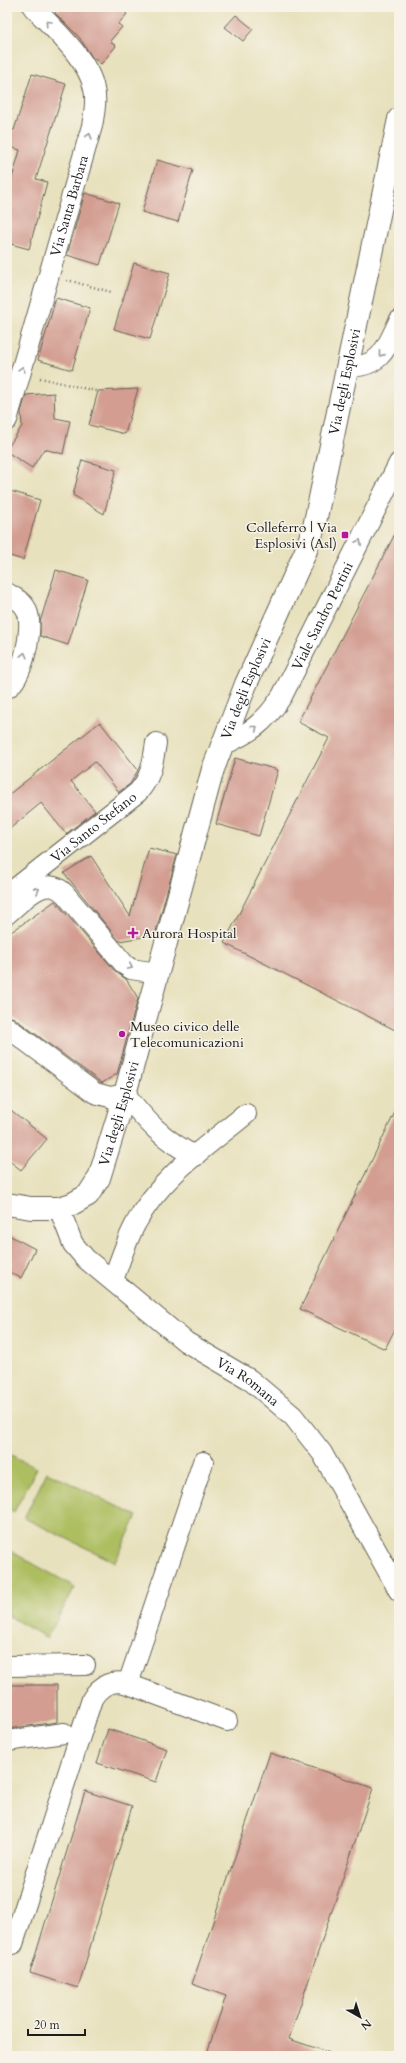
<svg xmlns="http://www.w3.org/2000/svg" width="406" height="2063" font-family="Cardo,serif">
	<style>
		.green { fill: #adbe61; stroke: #646d3e }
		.building { fill: #d39d92 }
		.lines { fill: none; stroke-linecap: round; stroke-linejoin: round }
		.minor-casing { stroke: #636154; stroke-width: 22 }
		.major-casing { stroke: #636154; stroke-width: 24 }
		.path { stroke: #636154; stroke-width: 2.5; stroke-dasharray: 1 3; stroke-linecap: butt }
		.minor { stroke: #fff; stroke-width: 20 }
		.major { stroke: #fff; stroke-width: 22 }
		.oneway { stroke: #999 }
		.poi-dot { fill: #b5179e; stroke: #f7f3e8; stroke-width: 1.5 }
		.labels { text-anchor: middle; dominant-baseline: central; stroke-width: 3; stroke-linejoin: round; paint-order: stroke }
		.street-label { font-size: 14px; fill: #1c1c1c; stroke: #f7f3e8 }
		.poi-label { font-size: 14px; fill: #1c1c1c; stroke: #f7f3e8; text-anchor: start }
	</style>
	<rect width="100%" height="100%" fill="#f7f3e8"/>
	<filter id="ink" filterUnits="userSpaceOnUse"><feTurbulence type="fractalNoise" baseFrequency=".025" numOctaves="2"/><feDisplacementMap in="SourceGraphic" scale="8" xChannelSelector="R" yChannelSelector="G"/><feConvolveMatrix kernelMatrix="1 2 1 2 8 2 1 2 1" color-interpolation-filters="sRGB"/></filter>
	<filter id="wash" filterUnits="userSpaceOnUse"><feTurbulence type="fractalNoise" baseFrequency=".012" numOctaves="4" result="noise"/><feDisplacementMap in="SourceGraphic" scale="16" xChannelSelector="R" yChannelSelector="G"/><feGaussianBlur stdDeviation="0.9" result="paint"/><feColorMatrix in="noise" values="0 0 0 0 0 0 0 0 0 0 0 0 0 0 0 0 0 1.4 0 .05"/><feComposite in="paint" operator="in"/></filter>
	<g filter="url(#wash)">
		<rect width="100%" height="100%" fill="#e8e1bd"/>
		<path class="green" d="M 7,1453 L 37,1468 L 14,1512 L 7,1508 Z
			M 47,1472 L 137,1516 L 115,1562 L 24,1518 Z
			M 7,1549 L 75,1587 L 47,1638 L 7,1615 Z"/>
		<g id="blocks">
			<path class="building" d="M 60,7 L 119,7 L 127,14 L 118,24 L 122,27 L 110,41 L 116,46 L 101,64 L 92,57 L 79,37 L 55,13 Z
				M 236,15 L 253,29 L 243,41 L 225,27 Z
				M 32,74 L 66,84 L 36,179 L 47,182 L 29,249 L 7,243 L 7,196 L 20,150 L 7,146 L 7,128 L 14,130 Z
				M 157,160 L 193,170 L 178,222 L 142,212 Z
				M 85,193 L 119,203 L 100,265 L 67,255 Z
				M 134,263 L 170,273 L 150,339 L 114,329 Z
				M 56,298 L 90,308 L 72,370 L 38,360 Z
				M 138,389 L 125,434 L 89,425 L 98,391 Z
				M 54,393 L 55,418 L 70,421 L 63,454 L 44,449 L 32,468 L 7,452 L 7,449 L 22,426 L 21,412 L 26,395 Z
				M 82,460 L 116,470 L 104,514 L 73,495 Z
				M 7,490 L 40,500 L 23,560 L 7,555 Z
				M 399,526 L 399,1032 L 224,943 L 329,738 L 298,722 Z
				M 56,570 L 88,580 L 68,645 L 40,636 L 40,622 Z
				M 100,722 L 138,770 L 130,784 L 119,792 L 95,762 L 71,781 L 95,811 L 66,834 L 41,803 L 7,831 L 7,796 Z
				M 235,758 L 278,770 L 259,836 L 216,824 Z
				M 149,848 L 177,855 L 155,935 L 119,941 L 64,873 L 91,856 L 130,916 Z
				M 55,901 L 116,972 L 126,979 L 138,998 L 117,1074 L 102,1083 L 14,1018 L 7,1016 L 7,935 Z
				M 399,1104 L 399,1321 L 385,1349 L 300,1309 Z
				M 7,1107 L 47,1139 L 21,1170 L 7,1159 Z
				M 7,1234 L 35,1249 L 21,1278 L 7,1271 Z
				M 7,1685 L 57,1685 L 57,1722 L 7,1729 Z
				M 108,1729 L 167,1749 L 156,1782 L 97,1763 Z
				M 270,1753 L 373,1788 L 289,2039 L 330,2053 L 329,2056 L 206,2056 L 226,1996 L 192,1984 Z
				M 85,1791 L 132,1806 L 78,1988 L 30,1973 Z"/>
		</g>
	</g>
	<g filter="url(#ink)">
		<use href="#blocks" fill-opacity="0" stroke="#636154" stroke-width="1"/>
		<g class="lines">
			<defs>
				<g id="minor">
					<path d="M 347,367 C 382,367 386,348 399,321"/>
					<path id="s1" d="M 7,420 L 92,126 C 94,114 97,101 94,89 C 89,60 53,28 33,7"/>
					<path d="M 7,593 C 15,598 24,602 27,611 C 34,628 23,678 7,688"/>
					<path id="s2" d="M 221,746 C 251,732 264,724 282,696 L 399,463"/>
					<path id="s3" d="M 7,895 L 138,792 C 151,778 153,762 156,743"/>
					<path d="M 7,914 C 23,901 45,873 65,894 L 125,965 L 131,969 L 157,973"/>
					<path d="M 7,1027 L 95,1093 L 110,1097 L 125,1094 C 146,1121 163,1140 195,1156"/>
					<path id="s4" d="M 59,1208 L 73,1244 L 86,1259 L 186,1342 L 249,1379 L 293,1416 L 322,1453 L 399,1591"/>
					<path d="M 113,1280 C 120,1261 126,1241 136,1223 C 160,1177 206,1147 246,1114"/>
					<path d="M 7,1666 L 85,1665"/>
					<path d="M 128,1684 L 227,1721"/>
					<path d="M 7,1741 L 64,1733"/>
					<path d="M 13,1944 L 92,1699 C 100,1685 113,1679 128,1684 L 203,1462"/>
				</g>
				<g id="major">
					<path id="s5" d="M 7,1204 L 31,1208 L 59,1208 L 72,1204 L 88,1195 L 99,1178 L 125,1094 L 213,769 L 246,684 L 305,553 L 314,527 L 399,119"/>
				</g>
			</defs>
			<use href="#minor" class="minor-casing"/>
			<use href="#major" class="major-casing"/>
			<path class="path" d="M 67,280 L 111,292
				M 40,378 L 96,391"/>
			<use href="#minor" class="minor"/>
			<use href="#major" class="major"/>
		</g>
		<defs><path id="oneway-chevron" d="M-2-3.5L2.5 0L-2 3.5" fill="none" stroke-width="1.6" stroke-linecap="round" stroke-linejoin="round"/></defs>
		<g class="oneway">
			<use href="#oneway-chevron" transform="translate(48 23) rotate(-133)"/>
			<use href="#oneway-chevron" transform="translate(89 136) rotate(-74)"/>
			<use href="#oneway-chevron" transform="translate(381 354) rotate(129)"/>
			<use href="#oneway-chevron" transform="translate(22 369) rotate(-74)"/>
			<use href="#oneway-chevron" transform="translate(359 542) rotate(-63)"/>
			<use href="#oneway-chevron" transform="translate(24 655) rotate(-76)"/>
			<use href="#oneway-chevron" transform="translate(255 728) rotate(-39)"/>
			<use href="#oneway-chevron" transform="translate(37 890) rotate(-28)"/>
			<use href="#oneway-chevron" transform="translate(130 967) rotate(25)"/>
		</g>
	</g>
	<g class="poi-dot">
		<rect x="341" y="531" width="8" height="8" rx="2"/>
		<path d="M131 927h4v4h4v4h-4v4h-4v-4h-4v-4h4z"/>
		<circle cx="122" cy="1034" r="4"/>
	</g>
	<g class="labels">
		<g class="street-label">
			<text stroke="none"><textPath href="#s1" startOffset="223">Via Santa Barbara</textPath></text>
			<text stroke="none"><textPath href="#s5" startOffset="940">Via degli Esplosivi</textPath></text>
			<text stroke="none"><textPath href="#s2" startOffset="170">Viale Sandro Pertini</textPath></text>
			<text stroke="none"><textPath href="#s5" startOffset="616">Via degli Esplosivi</textPath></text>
			<text stroke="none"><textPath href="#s3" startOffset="110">Via Santo Stefano</textPath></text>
			<text stroke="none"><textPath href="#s5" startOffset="172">Via degli Esplosivi</textPath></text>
			<text stroke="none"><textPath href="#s4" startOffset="262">Via Romana</textPath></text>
		</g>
		<g class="poi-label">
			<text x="337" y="527" text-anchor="end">Colleferro | Via<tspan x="337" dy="16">Esplosivi (Asl)</tspan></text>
			<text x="142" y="933">Aurora Hospital</text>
			<text x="130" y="1026">Museo civico delle<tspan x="130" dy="16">Telecomunicazioni</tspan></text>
		</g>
	</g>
	<rect width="406" height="2063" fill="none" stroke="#f7f3e8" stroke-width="24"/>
	<g transform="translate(360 2017) rotate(141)" stroke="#f7f3e8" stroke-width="3" paint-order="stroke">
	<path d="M0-3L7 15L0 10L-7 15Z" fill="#1c1c1c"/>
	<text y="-6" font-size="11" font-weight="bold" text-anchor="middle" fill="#1c1c1c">N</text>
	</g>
	<path d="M28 2029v6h57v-6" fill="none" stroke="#1c1c1c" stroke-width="2"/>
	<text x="34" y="2029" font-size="12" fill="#1c1c1c" stroke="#f7f3e8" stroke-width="3" paint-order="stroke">20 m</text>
</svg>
